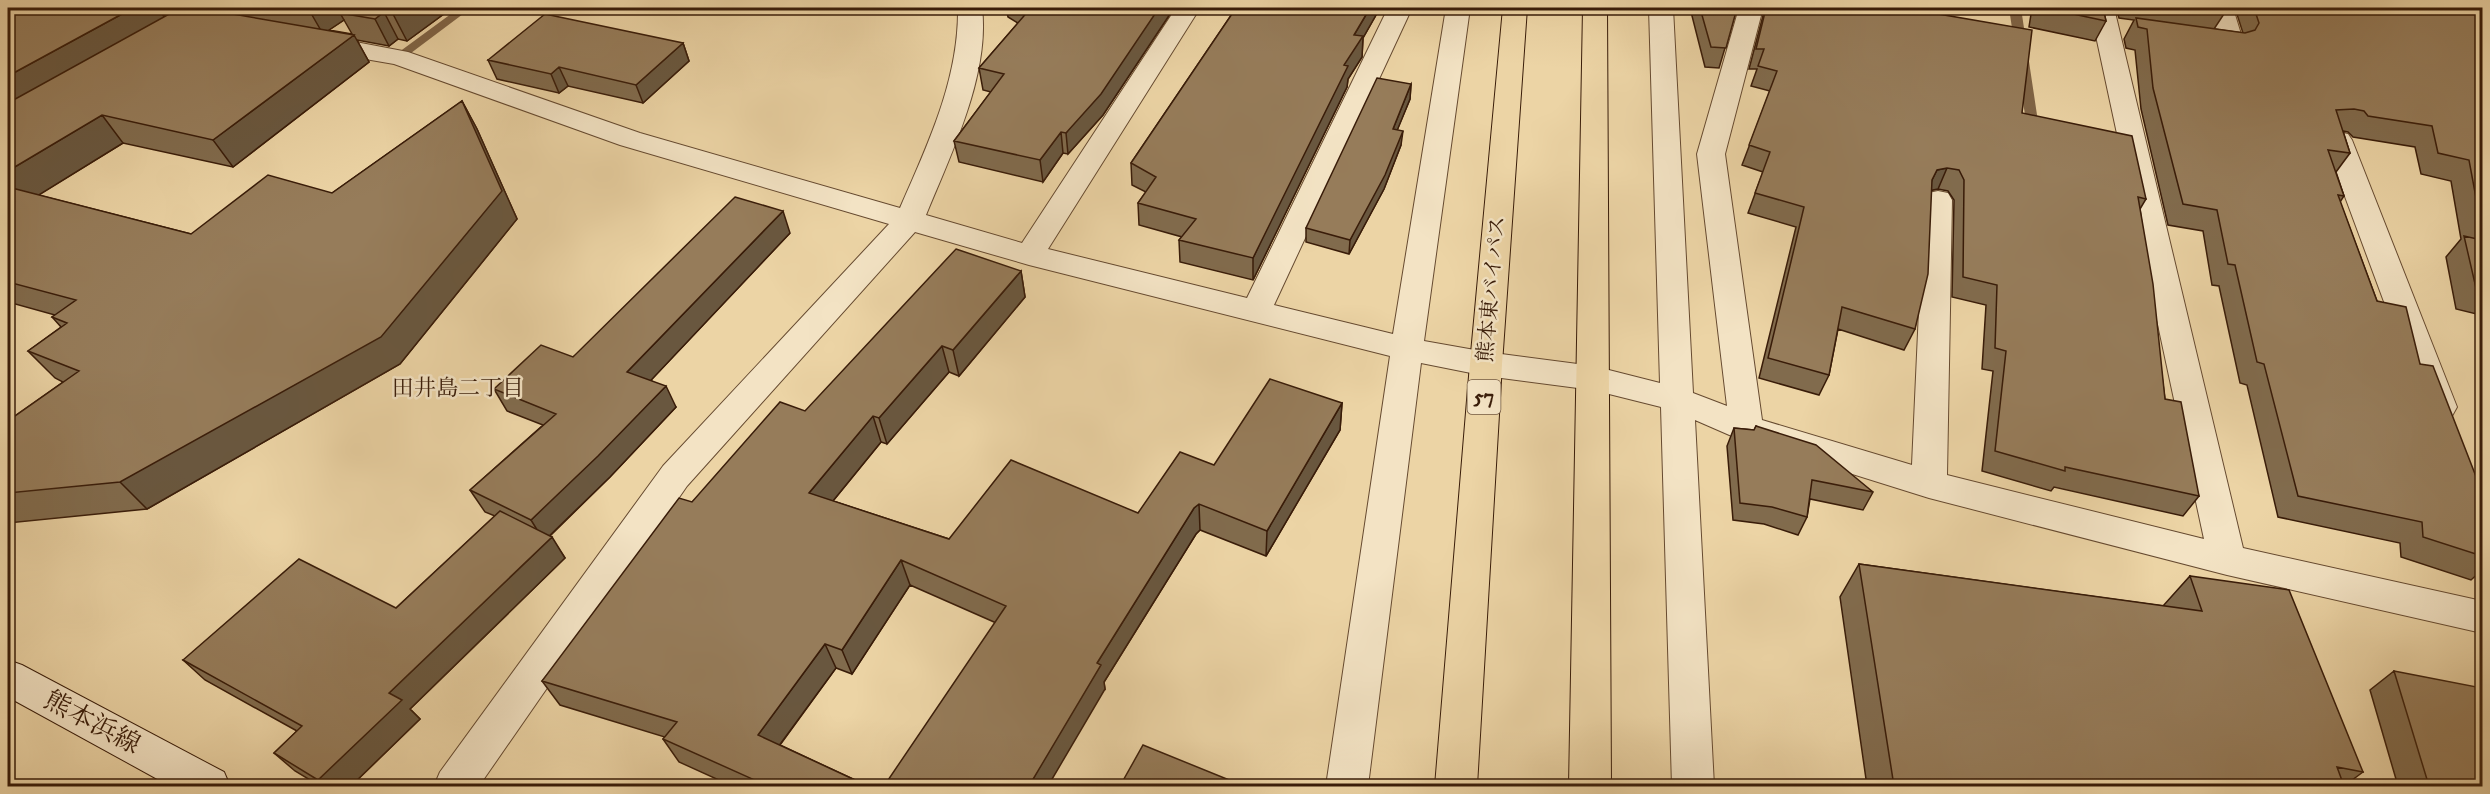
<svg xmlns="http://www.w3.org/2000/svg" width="2490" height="794" font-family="'IM FELL DW Pica','Noto Serif JP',serif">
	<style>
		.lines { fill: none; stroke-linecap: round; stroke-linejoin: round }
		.stream { fill: #806547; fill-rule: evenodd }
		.minor-casing { stroke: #664a30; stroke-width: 2 }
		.secondary-casing { stroke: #391c09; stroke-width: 2 }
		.trunk-casing { stroke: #391c09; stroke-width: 2 }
		.minor { fill: #f3e3c4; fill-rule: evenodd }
		.secondary { fill: #f3e3c4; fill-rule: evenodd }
		.trunk { fill: #ecd4a5; fill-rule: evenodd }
		.wall { fill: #816b4d; stroke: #391c09; stroke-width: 1.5; fill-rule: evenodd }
		.shaded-wall { fill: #69573f; stroke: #391c09; stroke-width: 1.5 }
		.building { fill: #967c5a; stroke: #391c09; stroke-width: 1.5 }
		.labels { text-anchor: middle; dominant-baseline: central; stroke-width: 5; stroke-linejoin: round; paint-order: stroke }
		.shield { fill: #f3e3c4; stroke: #715841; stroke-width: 1.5 }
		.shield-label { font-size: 20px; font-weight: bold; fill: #391c09 }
		.street-label { font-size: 21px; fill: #391c09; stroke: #f3e3c4 }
		.neighbourhood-label { font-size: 22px; fill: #391c09; stroke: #f3e3c4 }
		.near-street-label { font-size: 26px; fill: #391c09; stroke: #f3e3c4 }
	</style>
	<rect width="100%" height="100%" fill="#ecd4a5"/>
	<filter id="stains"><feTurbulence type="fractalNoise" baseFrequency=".00333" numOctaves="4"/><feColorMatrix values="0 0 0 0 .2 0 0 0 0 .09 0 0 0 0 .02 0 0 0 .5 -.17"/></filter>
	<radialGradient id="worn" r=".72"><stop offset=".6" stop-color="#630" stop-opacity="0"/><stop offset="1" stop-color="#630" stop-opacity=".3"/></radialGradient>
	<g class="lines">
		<path class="stream" d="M 459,8 L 471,8 L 403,59 L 395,59 L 395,55 Z
			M 2009,8 L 2021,8 L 2040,135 L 2034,139 L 2028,135 Z"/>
		<defs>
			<path id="minor" d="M 124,8 L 169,8 L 221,19 L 224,24 L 221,29 L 212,31 L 127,13 Z
				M 958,8 L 982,8 C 990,75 951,154 926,215 L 1022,243 L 1176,8 L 1200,8 L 1048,249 L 1247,298 L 1388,8 L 1412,8 L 1274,305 L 1393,334 L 1446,8 L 1470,8 L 1424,341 L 1486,352 L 1593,366 L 1660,383 L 1649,8 L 1673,8 L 1693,393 L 1727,406 L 1697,154 L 1739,8 L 1763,8 L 1725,154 L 1762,420 L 1912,465 L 1924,200 L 1928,193 L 1938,191 L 1948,193 L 1952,200 L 1947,475 L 2204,539 L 2090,8 L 2114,8 L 2243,548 L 2482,601 L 2482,633 L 2227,575 L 1929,498 L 1734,437 L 1695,420 L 1714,786 L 1672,786 L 1661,407 L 1593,390 L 1486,376 L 1421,363 L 1368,786 L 1326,786 L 1390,356 L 1029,265 L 915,232 L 687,486 L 479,786 L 434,786 L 440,772 L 663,466 L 889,224 L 620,145 L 394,64 L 319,51 L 310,48 L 306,43 L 310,38 L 319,35 L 408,52 L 640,133 L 900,208 C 928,144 959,79 958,8 Z
				M 2209,8 L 2233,8 L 2244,44 L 2240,49 L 2231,52 L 2193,45 L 2189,40 L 2193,35 L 2202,32 L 2216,34 Z
				M 2338,132 L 2348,134 L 2352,140 L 2457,407 L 2452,416 L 2440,419 L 2428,416 L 2423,407 L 2324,140 L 2328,134 Z"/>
			<path id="secondary" d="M 8,660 L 22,665 L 224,772 L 230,786 L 170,786 L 8,697 Z"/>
			<path id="trunk" d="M 1503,8 L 1527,8 L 1502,364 L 1477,786 L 1435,786 L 1470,364 Z
				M 1583,8 L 1607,8 L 1611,786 L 1569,786 Z"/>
		</defs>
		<use href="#minor" class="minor-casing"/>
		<use href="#secondary" class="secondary-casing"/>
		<use href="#trunk" class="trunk-casing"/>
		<use href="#minor" class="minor"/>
		<use href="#secondary" class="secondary"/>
		<use href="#trunk" class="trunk"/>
	</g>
	<path class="wall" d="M 8,8 L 158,8 L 164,16 L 179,8 L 176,8 L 452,8 L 407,41 L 398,39 L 389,46 L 357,40 L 369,62 L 233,167 L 123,143 L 38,195 L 191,234 L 332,193 L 462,101 L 477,129 L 517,219 L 400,364 L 147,509 L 8,523 L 8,421 L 63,382 L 55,378 L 28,351 L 61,327 L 52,317 L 55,315 L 8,302 ZM 344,20 L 352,34 L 329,30 Z
		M 1006,8 L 1174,8 L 1103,115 L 1068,154 L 1063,153 L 1043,182 L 959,162 L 954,141 L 991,92 L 983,90 L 979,68 L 1018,23 L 1008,17 Z
		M 1236,8 L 1380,8 L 1363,38 L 1362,57 L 1348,79 L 1347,87 L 1253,280 L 1180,262 L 1179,240 L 1182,237 L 1139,225 L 1138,203 L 1146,192 L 1132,185 L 1131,163 Z
		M 1690,8 L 1737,8 L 1719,68 L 1705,67 Z
		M 1765,8 L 1931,8 L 1933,13 L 2022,113 L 2146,199 L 2140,209 L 2165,399 L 2199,496 L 2183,516 L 2054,487 L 2051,491 L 1982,471 L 1993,371 L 1982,369 L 1986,305 L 1952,297 L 1954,200 L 1948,191 L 1938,189 L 1931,190 L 1915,329 L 1904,350 L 1838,329 L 1829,375 L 1819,395 L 1759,378 L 1796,227 L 1748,213 L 1763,172 L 1742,165 L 1770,91 L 1751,86 L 1757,69 L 1749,69 Z
		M 2032,8 L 2103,8 L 2106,21 L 2095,41 L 2029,27 Z
		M 2116,8 L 2225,8 L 2226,11 L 2214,29 L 2243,33 L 2235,8 L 2482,8 L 2482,322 L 2481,315 L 2456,309 L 2446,257 L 2461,239 L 2451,181 L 2421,174 L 2415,147 L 2353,137 L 2348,132 L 2343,131 L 2350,153 L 2336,172 L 2344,196 L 2340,202 L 2377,301 L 2420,364 L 2482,492 L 2482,570 L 2471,580 L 2401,557 L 2400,543 L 2278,517 L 2247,385 L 2240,383 L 2219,286 L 2212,285 L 2203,231 L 2168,225 L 2141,109 L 2135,50 L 2126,48 L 2124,39 L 2134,20 L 2119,18 Z
		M 683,43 L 689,61 L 643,103 L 568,86 L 559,93 L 497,79 L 488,60 Z
		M 1411,84 L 1410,99 L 1397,130 L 1401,145 L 1384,189 L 1349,254 L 1306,242 L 1306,228 Z
		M 790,233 L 651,380 L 676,407 L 610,477 L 550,536 L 565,558 L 410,709 L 420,719 L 351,786 L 320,786 L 295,771 L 274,753 L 297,731 L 205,680 L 183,660 L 396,608 L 495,516 L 485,512 L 470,490 L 543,425 L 507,411 L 494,389 L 573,357 Z
		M 1021,271 L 1025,297 L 959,376 L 949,372 L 887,444 L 881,442 L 833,501 L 949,539 L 1138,513 L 1214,465 L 1342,403 L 1340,430 L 1266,556 L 1200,530 L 1196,534 L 1104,682 L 1105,689 L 994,622 L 910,585 L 852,674 L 836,668 L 780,745 L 868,786 L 732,786 L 679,762 L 663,739 L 665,737 L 560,705 L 542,681 L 692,502 L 805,411 Z
		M 1756,426 L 1873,492 L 1863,510 L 1810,499 L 1807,517 L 1798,535 L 1764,524 L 1733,520 L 1727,446 L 1734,428 L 1754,430 Z
		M 1859,564 L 2163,606 L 2190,576 L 2363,772 L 2344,786 L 1867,786 L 1840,597 Z
		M 2394,671 L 2482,786 L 2398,786 L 2370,690 Z"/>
	<path class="shaded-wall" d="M 133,8 L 158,8 L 170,25 L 8,116 L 8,76 Z
		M 308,8 L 362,8 L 340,13 L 344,20 L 323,34 Z
		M 402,8 L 452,8 L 407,41 L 393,14 Z
		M 1159,8 L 1174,8 L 1103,115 L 1068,154 L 1066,133 Z
		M 1370,8 L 1380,8 L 1363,38 L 1362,57 L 1348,79 L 1347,87 L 1253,280 L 1253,258 L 1344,65 L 1354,35 Z
		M 384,12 L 398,39 L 389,46 L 375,19 Z
		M 354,35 L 369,62 L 233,167 L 213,140 Z
		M 683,43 L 689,61 L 643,103 L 636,85 Z
		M 559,67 L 568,86 L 559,93 L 551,74 Z
		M 1411,84 L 1410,99 L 1392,143 L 1393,129 Z
		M 462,101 L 477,129 L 517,219 L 400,364 L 147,509 L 120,482 Z
		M 102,115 L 123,143 L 13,211 L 8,204 L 8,171 Z
		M 1403,131 L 1401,145 L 1384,189 L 1349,254 L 1350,240 Z
		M 1061,132 L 1063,153 L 1043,182 L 1040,160 Z
		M 1947,168 L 1938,189 L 1928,191 L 1932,180 L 1937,170 Z
		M 783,211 L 790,233 L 638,394 L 627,372 Z
		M 1021,271 L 1025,297 L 959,376 L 953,350 Z
		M 942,346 L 949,372 L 887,444 L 879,418 Z
		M 666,386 L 676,407 L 610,477 L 544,541 L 531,520 Z
		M 1342,403 L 1340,430 L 1266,556 L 1267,531 Z
		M 873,416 L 881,442 L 819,518 L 809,493 Z
		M 1199,504 L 1200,530 L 1196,534 L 1104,682 L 1105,689 L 1048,786 L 1029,786 L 1097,663 L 1194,508 Z
		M 552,537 L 565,558 L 410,709 L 420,719 L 351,786 L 326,786 L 318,780 L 389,693 Z
		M 901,560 L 910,585 L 852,674 L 842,650 Z
		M 825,644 L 836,668 L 770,758 L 758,735 Z"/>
	<path class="building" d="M 8,8 L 133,8 L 8,76 Z
		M 180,8 L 198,8 L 354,35 L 213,140 L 102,115 L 8,171 L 8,103 Z
		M 347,8 L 402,8 L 393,14 L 384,12 L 375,19 L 340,13 Z
		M 1026,8 L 1159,8 L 1101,94 L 1066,133 L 1061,132 L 1040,160 L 954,141 L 1004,74 L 979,68 L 1030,9 Z
		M 1236,8 L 1370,8 L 1354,35 L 1363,36 L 1344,65 L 1348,66 L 1253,258 L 1179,240 L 1196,219 L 1138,203 L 1156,177 L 1131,163 Z
		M 1700,8 L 1737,8 L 1726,48 L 1711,47 Z
		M 1766,8 L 1933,8 L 1933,13 L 2032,30 L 2022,113 L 2132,136 L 2146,199 L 2138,197 L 2153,284 L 2165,399 L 2181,402 L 2199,496 L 2065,467 L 2065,471 L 1995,451 L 2006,351 L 1995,348 L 1997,285 L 1963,277 L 1964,180 L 1959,170 L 1947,168 L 1937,170 L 1932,180 L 1928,274 L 1915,329 L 1842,307 L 1829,375 L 1768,358 L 1804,207 L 1755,193 L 1770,152 L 1749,145 L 1777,71 L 1758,66 L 1764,49 L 1756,49 Z
		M 2045,8 L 2103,8 L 2106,21 Z
		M 2203,8 L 2225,8 L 2226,11 Z
		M 2254,8 L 2482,8 L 2482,230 L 2469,160 L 2438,153 L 2432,126 L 2368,116 L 2364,111 L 2354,109 L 2336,110 L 2350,153 L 2328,150 L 2344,196 L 2338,195 L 2377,301 L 2406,307 L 2420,364 L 2433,366 L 2482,492 L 2482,556 L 2423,537 L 2422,522 L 2298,496 L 2264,364 L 2257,362 L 2235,265 L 2228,264 L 2217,210 L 2183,204 L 2153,88 L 2147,29 L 2138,27 L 2136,18 L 2245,33 L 2255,30 L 2259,23 Z
		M 545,14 L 683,43 L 636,85 L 559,67 L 551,74 L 488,60 Z
		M 1377,78 L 1411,84 L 1393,129 L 1403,131 L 1385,175 L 1350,240 L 1306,228 Z
		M 462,101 L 502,191 L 381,337 L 120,482 L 8,493 L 8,421 L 79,371 L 28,351 L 67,323 L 52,317 L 76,300 L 8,282 L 8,187 L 191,234 L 268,175 L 332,193 Z
		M 735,197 L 783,211 L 627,372 L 666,386 L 598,456 L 531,520 L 470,490 L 556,414 L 494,389 L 541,345 L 573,357 Z
		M 2464,236 L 2482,240 L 2482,289 L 2476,288 Z
		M 956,249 L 1021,271 L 953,350 L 942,346 L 879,418 L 873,416 L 809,493 L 949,539 L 1011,460 L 1138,513 L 1180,452 L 1214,465 L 1270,379 L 1342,403 L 1267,531 L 1199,504 L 1194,508 L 1097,663 L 1101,665 L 1029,786 L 884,786 L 1006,606 L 901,560 L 842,650 L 825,644 L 758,735 L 868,786 L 768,786 L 663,739 L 677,722 L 542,681 L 679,498 L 692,502 L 780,402 L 805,411 Z
		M 1756,426 L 1816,445 L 1873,492 L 1812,480 L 1807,517 L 1772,507 L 1740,503 L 1734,428 L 1754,430 Z
		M 500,511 L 552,537 L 389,693 L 402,700 L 318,780 L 274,753 L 302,726 L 183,660 L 299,559 L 396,608 Z
		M 1859,564 L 2202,611 L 2190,576 L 2289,590 L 2363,772 L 2337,767 L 2344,786 L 1894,786 Z
		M 2394,671 L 2482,688 L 2482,786 L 2429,786 Z
		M 1143,745 L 1244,786 L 1120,786 Z"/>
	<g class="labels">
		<rect class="shield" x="1467.5" y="380" width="33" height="34" rx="4.5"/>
		<g class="shield-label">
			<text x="1484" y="397">57</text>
		</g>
		<g class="street-label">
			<text transform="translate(1492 289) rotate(-85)">熊本東バイパス</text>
		</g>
		<g class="neighbourhood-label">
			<text x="458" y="388">田井島二丁目</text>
		</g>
		<g class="near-street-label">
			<text transform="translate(92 723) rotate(28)">熊本浜線</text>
		</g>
	</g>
	<rect width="2490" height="794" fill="none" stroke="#ecd4a5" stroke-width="30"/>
	<rect x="9" y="9" width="2472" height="776" fill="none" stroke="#391c09" stroke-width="3"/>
	<rect x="15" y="15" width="2460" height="764" fill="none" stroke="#391c09" stroke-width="1.5"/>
	<rect width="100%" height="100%" filter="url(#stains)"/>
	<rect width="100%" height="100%" fill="url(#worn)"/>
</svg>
